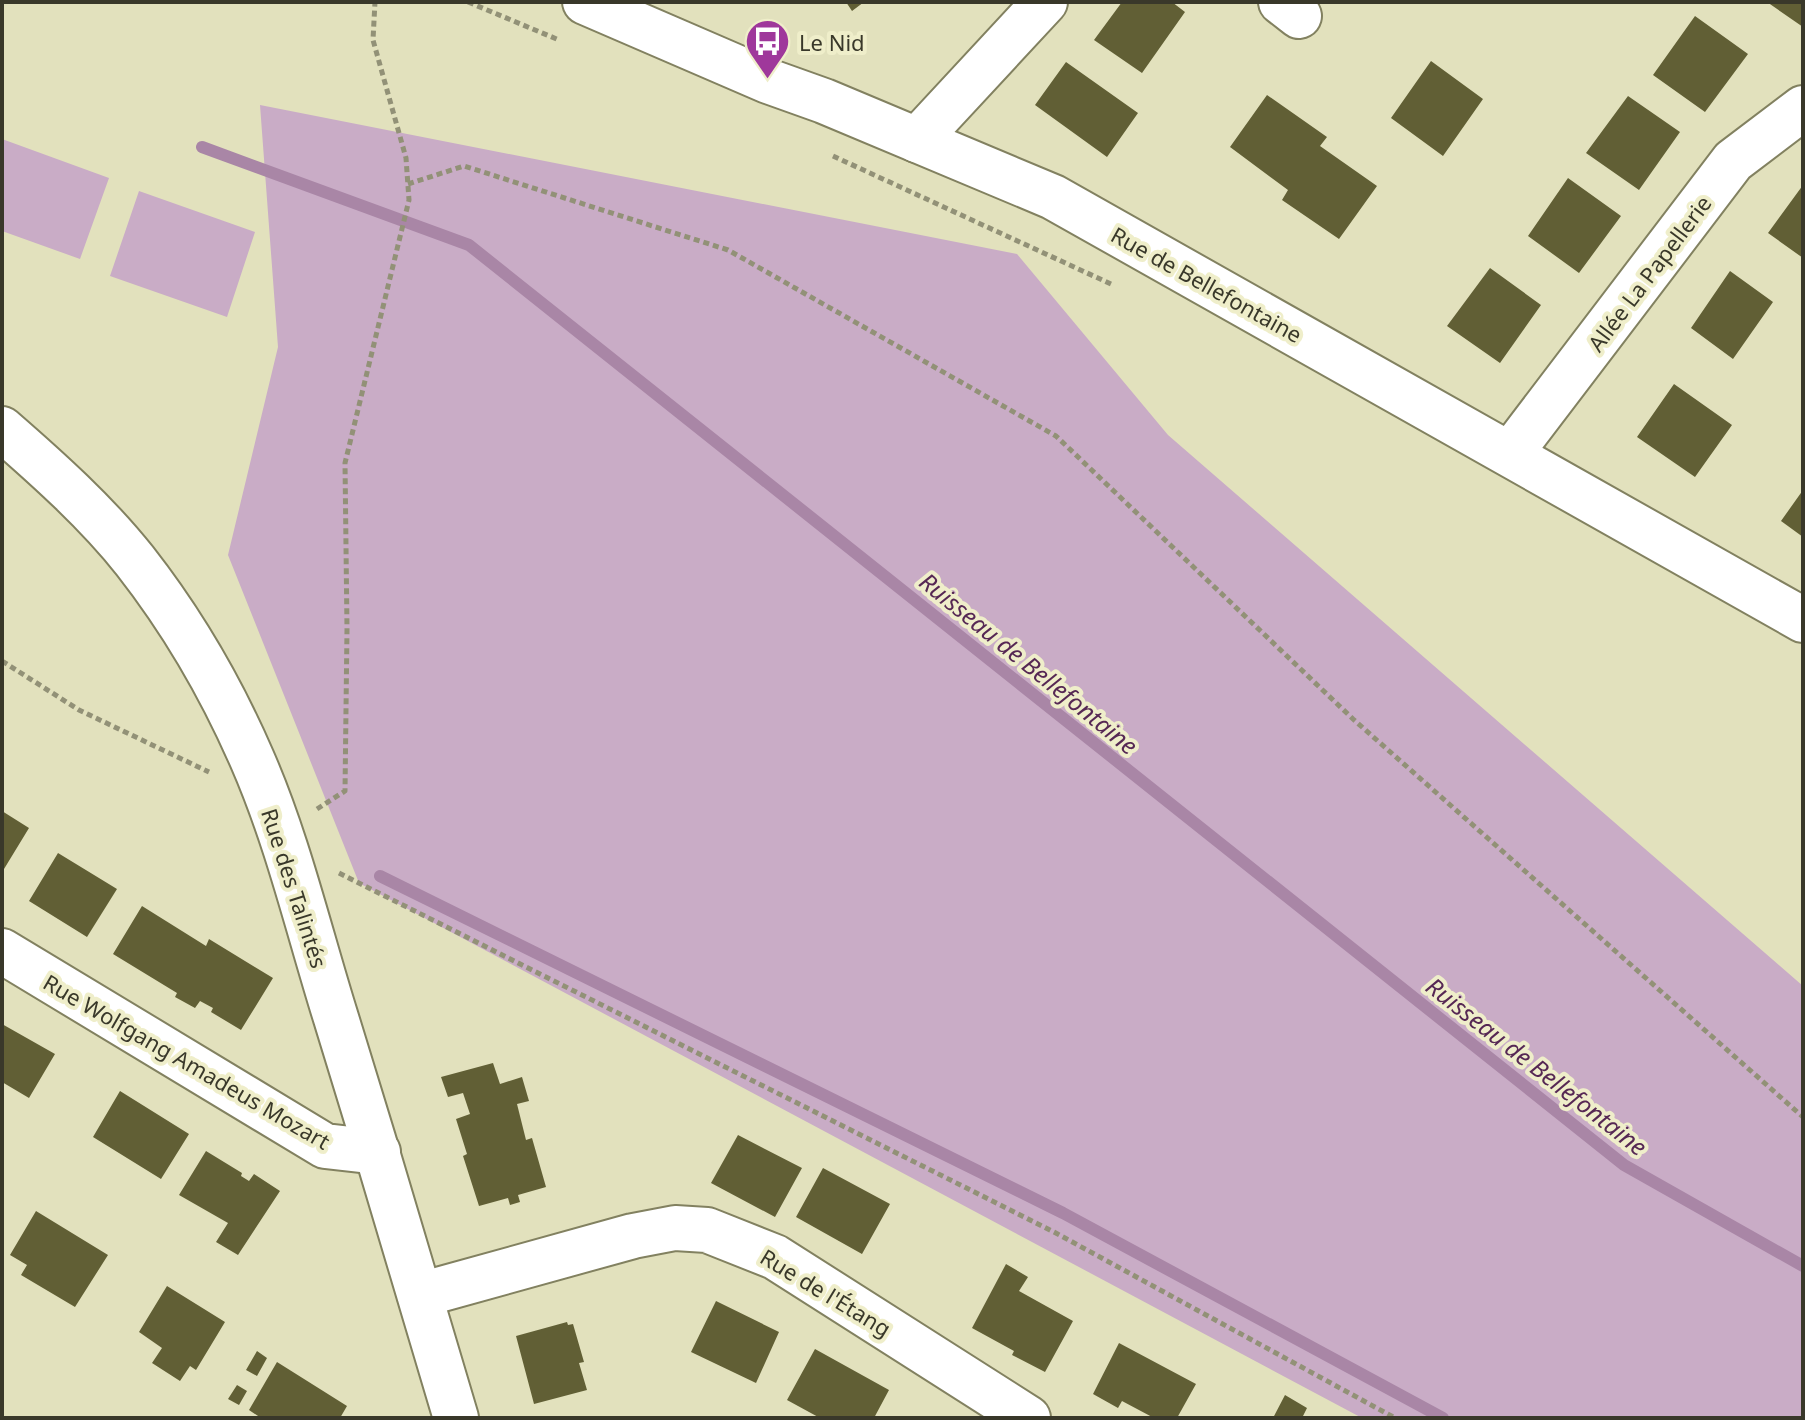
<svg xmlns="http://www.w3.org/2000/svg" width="1805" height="1420" font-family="'Noto Sans',sans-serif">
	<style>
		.green { fill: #c9acc6 }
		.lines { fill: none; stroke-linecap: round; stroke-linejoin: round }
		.stream { stroke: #a986a6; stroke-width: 12 }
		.building { fill: #615f35 }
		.minor-casing { stroke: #828160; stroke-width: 48 }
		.tertiary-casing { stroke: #828160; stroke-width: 48 }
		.path { stroke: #929177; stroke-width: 5; stroke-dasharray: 6 4; stroke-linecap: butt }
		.minor { stroke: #fff; stroke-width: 44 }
		.tertiary { stroke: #fff; stroke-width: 44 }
		.labels { text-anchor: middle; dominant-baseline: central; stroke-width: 8; stroke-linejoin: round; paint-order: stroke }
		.poi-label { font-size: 22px; fill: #39382a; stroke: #efeeca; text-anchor: start }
		.street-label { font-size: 22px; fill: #39382a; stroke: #efeeca }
		.water-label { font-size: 24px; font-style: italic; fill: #562854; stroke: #efeeca }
	</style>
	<rect width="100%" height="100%" fill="#e2e1bd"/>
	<path class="green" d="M 260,105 L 1017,254 L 1168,435 L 1803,986 L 1803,1418 L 1362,1418 L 359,883 L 228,555 L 278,347 Z
		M 2,139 L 109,178 L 80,259 L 2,231 Z
		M 139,191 L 255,232 L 227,317 L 110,276 Z"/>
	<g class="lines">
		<path class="stream" d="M 202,147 L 469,245 L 1624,1165 L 1803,1266
			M 380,876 L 1063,1213 L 1443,1418"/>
	</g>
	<path class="building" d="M 846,2 L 864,2 L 852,11 Z
		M 1122,2 L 1172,2 L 1185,12 L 1142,73 L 1094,40 Z
		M 1767,2 L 1803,2 L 1803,27 Z
		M 1695,16 L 1748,54 L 1705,112 L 1653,75 Z
		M 1431,61 L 1483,99 L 1443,156 L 1391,118 Z
		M 1066,62 L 1138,113 L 1107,157 L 1035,105 Z
		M 1267,95 L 1327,137 L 1320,146 L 1377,186 L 1339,239 L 1282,200 L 1288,190 L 1230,147 Z
		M 1628,96 L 1680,132 L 1639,190 L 1586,153 Z
		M 1568,178 L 1621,216 L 1579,273 L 1528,236 Z
		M 1803,185 L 1803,258 L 1768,233 Z
		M 1490,268 L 1541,305 L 1500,363 L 1447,326 Z
		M 1730,271 L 1773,302 L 1733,359 L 1691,328 Z
		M 1674,384 L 1732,425 L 1695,477 L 1637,437 Z
		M 1803,490 L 1803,537 L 1781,521 Z
		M 2,811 L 29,828 L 4,869 L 2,868 Z
		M 58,853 L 117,889 L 87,937 L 29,901 Z
		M 142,906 L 206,946 L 209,939 L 273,978 L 241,1030 L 211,1012 L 213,1008 L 200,1001 L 195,1008 L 175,997 L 177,993 L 113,954 Z
		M 2,1024 L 55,1054 L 29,1098 L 2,1082 Z
		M 493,1063 L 500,1084 L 522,1077 L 529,1101 L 517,1104 L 526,1140 L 532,1138 L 546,1187 L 518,1195 L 520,1202 L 510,1205 L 508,1198 L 479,1206 L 463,1156 L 467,1154 L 456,1119 L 470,1114 L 463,1093 L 448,1097 L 441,1077 Z
		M 120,1091 L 189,1134 L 161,1179 L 93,1137 Z
		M 738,1135 L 802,1168 L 775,1217 L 711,1183 Z
		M 206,1151 L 242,1173 L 241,1176 L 249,1181 L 254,1174 L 280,1191 L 238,1255 L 216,1242 L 228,1223 L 179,1195 Z
		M 823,1168 L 890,1204 L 862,1254 L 796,1217 Z
		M 36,1211 L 108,1255 L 75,1307 L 21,1275 L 27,1265 L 10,1255 Z
		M 1006,1264 L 1028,1277 L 1019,1291 L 1073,1321 L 1045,1372 L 1012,1355 L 1014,1351 L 972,1328 Z
		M 167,1286 L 225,1322 L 196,1370 L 190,1366 L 180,1381 L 152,1363 L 162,1348 L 139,1332 Z
		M 716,1301 L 779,1332 L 756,1383 L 691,1352 Z
		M 567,1322 L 568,1325 L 573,1324 L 584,1362 L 579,1363 L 587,1390 L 534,1404 L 516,1336 Z
		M 1119,1343 L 1196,1384 L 1177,1418 L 1154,1418 L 1122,1401 L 1118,1408 L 1093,1394 Z
		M 815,1349 L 889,1390 L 874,1418 L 820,1418 L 787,1400 Z
		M 257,1351 L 267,1358 L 257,1376 L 246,1370 Z
		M 277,1362 L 347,1406 L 340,1418 L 261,1418 L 249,1410 Z
		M 237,1385 L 247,1391 L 239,1405 L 228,1399 Z
		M 1285,1395 L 1307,1408 L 1302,1418 L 1273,1418 Z"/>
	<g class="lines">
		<defs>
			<path id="minor" d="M 1281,2 L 1299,16
				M 917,140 L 1045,2
				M 1510,454 L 1733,161 L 1803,108
				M 2,951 L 325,1146 L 378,1152
				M 420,1295 L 633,1236 L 675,1228 L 707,1230 L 775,1257 L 1028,1418"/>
			<path id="tertiary" d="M 585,2 L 768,81 L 824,101 L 1053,197 L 1803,620
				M 2,429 C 48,469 97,513 135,561 C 182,621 222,690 252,759 C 288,841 309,932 336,1018 C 377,1151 417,1284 456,1418"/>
		</defs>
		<use href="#minor" class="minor-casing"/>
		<use href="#tertiary" class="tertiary-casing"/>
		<path class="path" d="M 468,2 L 559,40
			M 833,156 L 1111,284
			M 408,184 L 464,166 L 728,250 L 1056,436 L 1353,719 L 1803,1117
			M 2,661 L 79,710 L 209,772
			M 317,809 L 345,791 L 347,629 L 345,463 L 409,200 L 406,158 L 373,40 L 375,2
			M 339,873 L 1054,1232 L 1395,1418"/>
		<use href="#minor" class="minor"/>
		<use href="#tertiary" class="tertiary"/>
	</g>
	<defs>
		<symbol id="bus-pin" viewBox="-11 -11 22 30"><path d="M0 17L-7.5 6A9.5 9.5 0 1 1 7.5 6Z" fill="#9f389b" stroke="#efeeca"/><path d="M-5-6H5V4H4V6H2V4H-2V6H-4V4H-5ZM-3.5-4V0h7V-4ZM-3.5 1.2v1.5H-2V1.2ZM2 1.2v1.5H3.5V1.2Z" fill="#fff"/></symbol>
	</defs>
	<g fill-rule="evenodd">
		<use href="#bus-pin" x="742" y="16" width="51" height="69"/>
	</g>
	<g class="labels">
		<g class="poi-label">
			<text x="799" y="42">Le Nid</text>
		</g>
		<g class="street-label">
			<text transform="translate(1649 273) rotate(-53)">Allée La Papellerie</text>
			<text transform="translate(1207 284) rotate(29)">Rue de Bellefontaine</text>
			<text transform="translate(295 888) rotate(72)">Rue des Talintés</text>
			<text transform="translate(187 1061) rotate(30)">Rue Wolfgang Amadeus Mozart</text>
			<text transform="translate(826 1292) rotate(31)">Rue de l'Étang</text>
		</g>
		<g class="water-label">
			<text transform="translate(1029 663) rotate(39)">Ruisseau de Bellefontaine</text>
			<text transform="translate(1537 1066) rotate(38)">Ruisseau de Bellefontaine</text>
		</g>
	</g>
	<rect width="1805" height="1420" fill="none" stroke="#39382a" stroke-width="8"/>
</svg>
